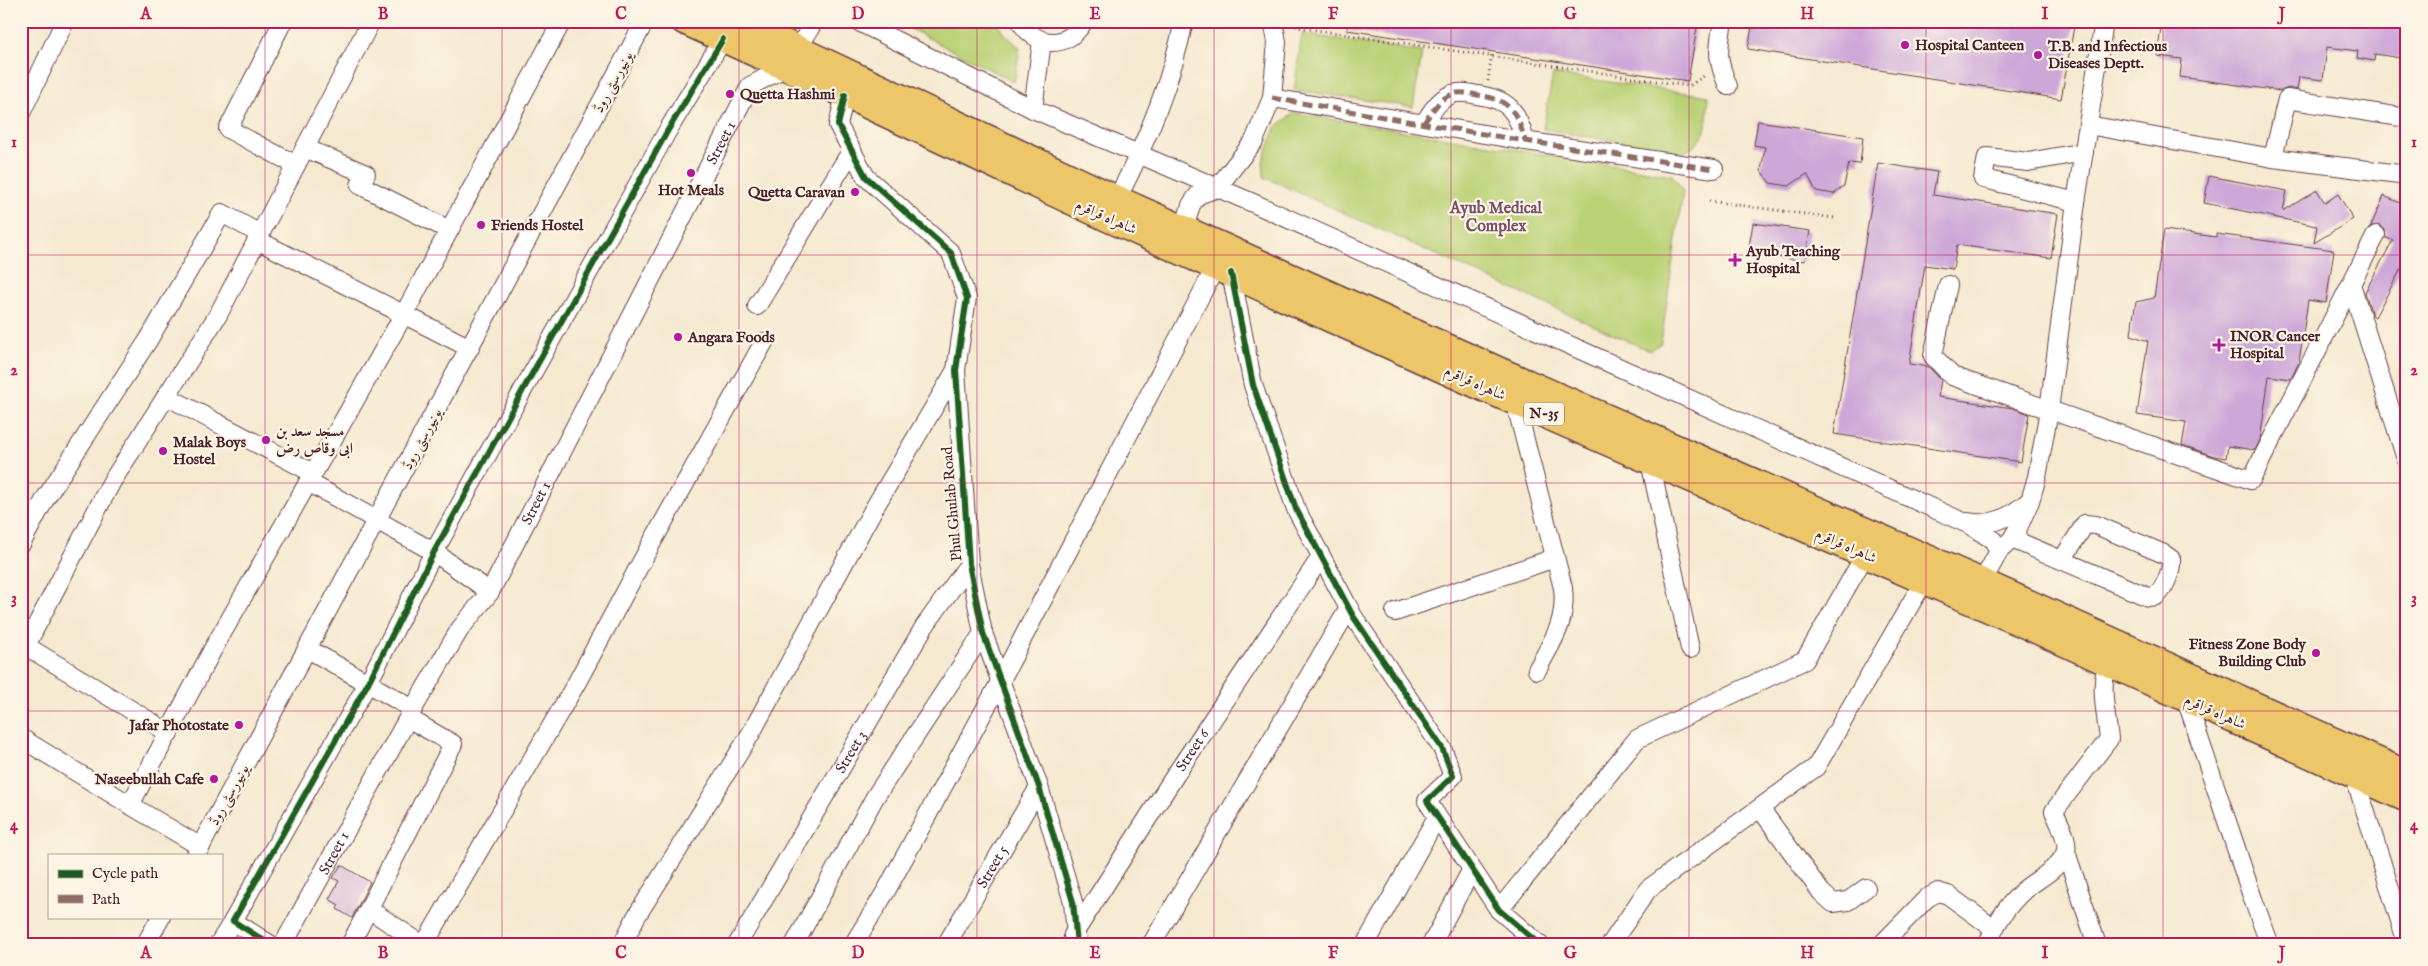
<svg xmlns="http://www.w3.org/2000/svg" width="2428" height="966" font-family="'IM FELL English',Amiri,serif">
	<style>
		.green { fill: #bad175; stroke: #827850 }
		.building { fill: #cda7d8 }
		.lines { fill: none; stroke-linecap: round; stroke-linejoin: round }
		.minor-casing { stroke: #643d44; stroke-width: 20 }
		.highway-casing { stroke: #643d44; stroke-width: 29 }
		.path { stroke: #643d44; stroke-width: 3; stroke-dasharray: 1 4; stroke-linecap: butt }
		.minor { stroke: #fff; stroke-width: 18 }
		.highway { stroke: #ecc669; stroke-width: 26 }
		.quiet { stroke: #8d6e63; stroke-width: 5; stroke-dasharray: 10 5; stroke-linecap: butt }
		.cycleway-casing { stroke: #fcf5e5; stroke-width: 9 }
		.cycleway { stroke: #1b5e20; stroke-width: 6 }
		.grid { fill: none; stroke: #c2185b; stroke-width: 1; stroke-opacity: 0.55 }
		.poi-dot { fill: #b5179e; stroke: #fcf5e5; stroke-width: 2 }
		.labels { text-anchor: middle; dominant-baseline: central; stroke-width: 4.5; stroke-linejoin: round; paint-order: stroke }
		.shield { fill: #fcf5e5; stroke: #7f5f63; stroke-width: 1 }
		.shield-label { font-size: 14px; font-weight: bold; fill: #4a1f2b }
		.poi-label { font-size: 15px; font-weight: bold; fill: #4a1f2b; stroke: #fcf5e5; text-anchor: start }
		.street-label { font-size: 15px; fill: #4a1f2b; stroke: #fcf5e5 }
		.neighbourhood-label { font-size: 16px; font-weight: bold; fill: #784f68; stroke: #fcf5e5 }
		.neatline { fill: none; stroke: #c2185b; stroke-width: 2 }
		.grid-label { font-size: 16px; text-anchor: middle; font-weight: bold; fill: #c2185b }
	</style>
	<rect width="100%" height="100%" fill="#fcf5e5"/>
	<filter id="ink" filterUnits="userSpaceOnUse"><feTurbulence type="fractalNoise" baseFrequency=".02" numOctaves="2"/><feDisplacementMap in="SourceGraphic" scale="10" xChannelSelector="R" yChannelSelector="G"/><feConvolveMatrix kernelMatrix="1 2 1 2 8 2 1 2 1" color-interpolation-filters="sRGB"/></filter>
	<filter id="wash" filterUnits="userSpaceOnUse"><feTurbulence type="fractalNoise" baseFrequency=".0096" numOctaves="4" result="noise"/><feDisplacementMap in="SourceGraphic" scale="20" xChannelSelector="R" yChannelSelector="G"/><feGaussianBlur stdDeviation="1.12" result="paint"/><feColorMatrix in="noise" values="0 0 0 0 0 0 0 0 0 0 0 0 0 0 0 0 0 1.4 0 .05"/><feComposite in="paint" operator="in"/></filter>
	<g filter="url(#wash)">
		<rect width="100%" height="100%" fill="#f5e9d0"/>
		<path class="green" d="M 895,21 L 996,21 L 1005,34 L 1020,48 L 1014,82 Z
			M 1302,34 L 1422,52 L 1413,107 L 1294,90 Z
			M 1553,74 L 1709,96 C 1706,122 1710,142 1682,153 L 1543,129 Z
			M 1294,113 L 1672,175 L 1683,191 L 1661,343 L 1650,351 L 1264,177 L 1263,161 L 1276,127 Z"/>
		<g id="blocks">
			<path class="building" d="M 1348,21 L 1698,21 L 1688,81 L 1347,30 Z
				M 1753,21 L 2075,21 L 2061,99 L 1748,49 Z
				M 2162,21 L 2407,21 L 2407,59 L 2375,54 L 2374,61 L 2357,58 L 2358,51 L 2327,47 L 2323,80 L 2299,77 L 2297,90 L 2288,88 L 2281,91 L 2180,77 L 2182,59 L 2157,56 Z
				M 1758,121 L 1863,137 L 1860,164 L 1849,163 L 1844,186 L 1834,194 L 1816,191 L 1807,174 L 1789,186 L 1770,183 L 1761,171 L 1765,147 L 1754,145 Z
				M 1878,163 L 1937,172 L 1933,195 L 2058,214 L 2051,258 L 1957,245 L 1953,269 L 1925,265 L 1909,364 L 1929,367 L 1941,380 L 1938,397 L 2013,408 L 2029,414 L 2021,462 L 1834,434 Z
				M 2209,176 L 2287,191 L 2283,211 L 2317,190 L 2325,203 L 2338,194 L 2353,219 L 2314,243 L 2317,226 L 2204,203 Z
				M 2384,196 L 2407,206 L 2407,258 L 2375,317 L 2372,315 L 2365,292 L 2393,240 L 2386,238 L 2385,230 L 2381,226 L 2371,226 Z
				M 1753,223 L 1810,231 L 1805,261 L 1748,253 Z
				M 2164,230 L 2216,237 L 2216,234 L 2334,250 L 2326,303 L 2308,300 L 2299,362 L 2291,379 L 2269,376 L 2260,440 L 2255,450 L 2228,446 L 2226,458 L 2214,456 L 2182,445 L 2186,422 L 2137,415 L 2148,341 L 2131,335 L 2133,318 L 2136,302 L 2154,298 Z
				M 341,865 L 370,882 L 352,918 L 337,909 L 339,905 L 329,899 L 339,881 L 333,878 Z"/>
		</g>
	</g>
	<g filter="url(#ink)">
		<use href="#blocks" fill-opacity="0" stroke="#643d44" stroke-width="1"/>
		<g class="lines">
			<defs>
				<g id="minor">
					<path d="M 283,21 L 228,129 L 296,165"/>
					<path d="M 857,21 L 1033,109 L 1253,203 L 1970,525 L 1993,540 L 1999,551"/>
					<path d="M 1020,21 C 1037,48 1067,50 1084,21"/>
					<path d="M 1723,21 C 1718,51 1716,58 1728,86"/>
					<path d="M 799,48 L 814,21"/>
					<path d="M 845,95 L 838,125 L 866,177 L 951,253 L 967,298 L 956,370 L 969,564 L 983,633 L 1039,787 L 1073,902 L 1077,945"/>
					<path d="M 1272,98 L 1525,141 L 1714,169"/>
					<path d="M 1033,109 L 1042,41"/>
					<path d="M 21,113 L 65,21"/>
					<path d="M 1424,123 C 1431,113 1438,100 1450,95 C 1458,91 1468,93 1477,95 C 1508,99 1517,110 1525,141"/>
					<path d="M 2088,125 L 2273,158 L 2287,99 L 2407,118"/>
					<path d="M 305,148 L 366,174 L 360,185 L 449,230"/>
					<path d="M 2273,158 L 2407,175"/>
					<path d="M 1117,199 C 1146,143 1171,83 1184,21"/>
					<path d="M 2076,202 L 1989,180 L 1983,179 L 1987,157 L 2028,162 L 2084,152"/>
					<path d="M 1184,229 L 1191,205 L 1198,195 L 1217,188 L 1254,141 L 1272,98 L 1277,42 L 1273,21"/>
					<path d="M 257,240 L 470,348"/>
					<path d="M 1231,273 L 1253,385 L 1296,509 L 1353,616 L 1442,748 L 1453,776 L 1427,801 L 1499,910 L 1540,945"/>
					<path d="M 2351,284 L 2407,462"/>
					<path d="M 1948,285 L 1933,356 L 1952,376 L 2251,480 L 2376,235"/>
					<path d="M 757,306 L 852,150"/>
					<path d="M 166,396 L 313,473"/>
					<path d="M 1515,401 L 1563,588 C 1567,623 1552,641 1537,670"/>
					<path d="M 1650,461 L 1690,649"/>
					<path d="M 308,482 L 434,552 L 490,592"/>
					<path d="M 1968,522 C 1992,527 2010,517 2028,502"/>
					<path d="M 2012,539 L 2148,597 L 2156,596 C 2165,588 2172,571 2171,559 L 2164,554 L 2096,525 L 2085,524 L 2062,560"/>
					<path d="M 21,544 L 45,499 L 149,339 L 222,213 L 260,234"/>
					<path d="M 1978,590 L 1999,551 L 2012,539 L 2017,530 L 2030,501 L 2037,477 L 2049,410 L 2076,202 L 2104,21"/>
					<path d="M 1395,612 L 1555,558"/>
					<path d="M 26,646 L 169,733"/>
					<path d="M 308,649 L 413,709"/>
					<path d="M 21,655 L 111,483 L 218,315 L 371,21"/>
					<path d="M 2186,699 L 2254,902 L 2270,945"/>
					<path d="M 21,738 L 130,805"/>
					<path d="M 2354,775 L 2407,943"/>
					<path d="M 1760,808 L 1821,892 L 1833,903 L 1848,901 L 1866,888"/>
					<path d="M 201,847 L 130,805 L 213,649 L 403,316 L 562,21"/>
					<path d="M 2066,852 L 2097,945"/>
					<path d="M 196,855 L 645,21"/>
					<path d="M 370,910 L 423,945"/>
					<path d="M 1499,910 L 1637,739 L 1805,660 L 1865,555"/>
					<path id="s1" d="M 1073,935 L 1176,774 L 1321,557"/>
					<path d="M 145,945 L 161,917"/>
					<path d="M 218,945 L 233,921"/>
					<path d="M 271,945 L 233,921 L 368,683 L 434,552 L 523,390 L 668,130 L 723,39"/>
					<path id="s2" d="M 283,945 L 413,709 L 460,629 L 490,592 L 750,86 L 786,67"/>
					<path d="M 350,945 L 453,744 L 408,718"/>
					<path d="M 424,945 L 577,682 L 650,546 L 764,342"/>
					<path d="M 622,945 L 636,917 L 750,735 L 873,510 L 956,370"/>
					<path id="s3" d="M 737,945 L 924,627 L 969,564"/>
					<path d="M 794,945 L 875,797 L 983,633"/>
					<path d="M 853,945 L 886,891 L 1000,682 L 1216,266"/>
					<path id="s4" d="M 946,945 L 1039,787"/>
					<path d="M 1151,945 L 1349,608"/>
					<path d="M 1365,945 L 1437,817"/>
					<path d="M 1431,945 L 1471,871"/>
					<path d="M 1610,945 L 1648,889 L 1816,767 L 1924,581"/>
					<path d="M 1881,945 L 1927,898 L 1938,892 L 1948,895 L 1993,928"/>
					<path d="M 1988,945 C 1994,925 2008,905 2024,890 C 2037,879 2060,869 2066,851 C 2069,839 2058,822 2054,811 L 2109,739 C 2106,711 2097,680 2112,655"/>
				</g>
				<path id="highway" d="M 684,21 L 812,79 L 1107,218 L 1486,389 L 2023,624 L 2407,799
					M 738,21 L 1117,199 L 1498,370 L 1982,582 L 2407,774"/>
			</defs>
			<use href="#minor" class="minor-casing"/>
			<use href="#highway" class="highway-casing"/>
			<path class="path" d="M 1297,21 L 1296,27 L 1689,86 L 1707,74
				M 1488,81 L 1492,52
				M 1709,201 L 1834,218"/>
			<use href="#minor" class="minor"/>
			<use href="#highway" class="highway"/>
			<path class="quiet" d="M 1272,98 L 1525,141 L 1714,169
				M 1424,123 C 1431,113 1438,100 1450,95 C 1458,91 1468,93 1477,95 C 1508,99 1517,110 1525,141"/>
			<defs>
				<path id="cycleway" d="M 845,95 L 838,125 L 866,177 L 951,253 L 967,298 L 956,370 L 969,564 L 983,633 L 1039,787 L 1073,902 L 1077,945
					M 1231,273 L 1253,385 L 1296,509 L 1353,616 L 1442,748 L 1453,776 L 1427,801 L 1499,910 L 1540,945
					M 271,945 L 233,921 L 368,683 L 434,552 L 523,390 L 668,130 L 723,39"/>
			</defs>
			<use href="#cycleway" class="cycleway-casing"/>
			<use href="#cycleway" class="cycleway"/>
		</g>
	</g>
	<path class="grid" d="M 265,21 L 265,945M 502,21 L 502,945M 739,21 L 739,945M 977,21 L 977,945M 1214,21 L 1214,945M 1451,21 L 1451,945M 1689,21 L 1689,945M 1926,21 L 1926,945M 2163,21 L 2163,945M 21,255 L 2407,255M 21,483 L 2407,483M 21,711 L 2407,711"/>
	<g class="poi-dot">
		<circle cx="1905" cy="45" r="5"/>
		<circle cx="2038" cy="55" r="5"/>
		<circle cx="730" cy="94" r="5"/>
		<circle cx="691" cy="173" r="5"/>
		<circle cx="855" cy="192" r="5"/>
		<circle cx="481" cy="225" r="5"/>
		<path d="M1732.5 252.5h5v5h5v5h-5v5h-5v-5h-5v-5h5z"/>
		<circle cx="678" cy="337" r="5"/>
		<path d="M2216.5 337.5h5v5h5v5h-5v5h-5v-5h-5v-5h5z"/>
		<circle cx="266" cy="440" r="5"/>
		<circle cx="163" cy="451" r="5"/>
		<circle cx="2316" cy="653" r="5"/>
		<circle cx="239" cy="725" r="5"/>
		<circle cx="214" cy="779" r="5"/>
	</g>
	<g class="labels">
		<rect class="shield" x="1524" y="402.5" width="40" height="23" rx="4"/>
		<g class="shield-label">
			<text x="1544" y="414">N-35</text>
		</g>
		<g class="poi-label">
			<text x="1915" y="45">Hospital Canteen</text>
			<text x="2048" y="46">T.B. and Infectious<tspan x="2048" dy="17">Diseases Deptt.</tspan></text>
			<text x="740" y="94">Quetta Hashmi</text>
			<text x="691" y="190" text-anchor="middle">Hot Meals</text>
			<text x="845" y="192" text-anchor="end">Quetta Caravan</text>
			<text x="491" y="225">Friends Hostel</text>
			<text x="1746" y="251">Ayub Teaching<tspan x="1746" dy="17">Hospital</tspan></text>
			<text x="2230" y="336">INOR Cancer<tspan x="2230" dy="17">Hospital</tspan></text>
			<text x="688" y="337">Angara Foods</text>
			<text x="276" y="431">مسجد سعد بن<tspan x="276" dy="17">ابی وقاص رض</tspan></text>
			<text x="173" y="442">Malak Boys<tspan x="173" dy="17">Hostel</tspan></text>
			<text x="2306" y="644" text-anchor="end">Fitness Zone Body<tspan x="2306" dy="17">Building Club</tspan></text>
			<text x="229" y="725" text-anchor="end">Jafar Photostate</text>
			<text x="204" y="779" text-anchor="end">Naseebullah Cafe</text>
		</g>
		<g class="street-label">
			<text transform="translate(613 82) rotate(-62)">یونیورسٹی روڈ</text>
			<text stroke="none"><textPath href="#s2" startOffset="915">Street 1</textPath></text>
			<text transform="translate(1106 217) rotate(24)">شاہراہ قراقرم</text>
			<text transform="translate(1475 383) rotate(24)">شاہراہ قراقرم</text>
			<text transform="translate(422 439) rotate(-62)">یونیورسٹی روڈ</text>
			<text stroke="none"><textPath href="#s2" startOffset="510">Street 1</textPath></text>
			<text transform="translate(952 504) rotate(-95)">Phul Ghulab Road</text>
			<text transform="translate(1846 546) rotate(24)">شاہراہ قراقرم</text>
			<text transform="translate(2215 712) rotate(24)">شاہراہ قراقرم</text>
			<text stroke="none"><textPath href="#s1" startOffset="220">Street 6</textPath></text>
			<text stroke="none"><textPath href="#s3" startOffset="224">Street 3</textPath></text>
			<text transform="translate(229 795) rotate(-61)">یونیورسٹی روڈ</text>
			<text stroke="none"><textPath href="#s2" startOffset="105">Street 1</textPath></text>
			<text stroke="none"><textPath href="#s4" startOffset="91">Street 5</textPath></text>
		</g>
		<g class="neighbourhood-label">
			<text x="1496" y="209">Ayub Medical<tspan x="1496" dy="18">Complex</tspan></text>
		</g>
	</g>
	<rect width="2428" height="966" fill="none" stroke="#fcf5e5" stroke-width="55"/>
	<rect x="48" y="854" width="175" height="65" fill="#fcf5e5" stroke="#b59f9b"/>
	<rect x="58" y="870" width="25" height="8" fill="#1b5e20" stroke="#b59f9b"/>
	<text x="92" y="878" font-size="15" fill="#4a1f2b">Cycle path</text>
	<rect x="58" y="895" width="25" height="8" fill="#8d6e63" stroke="#b59f9b"/>
	<text x="92" y="904" font-size="15" fill="#4a1f2b">Path</text>
	<rect x="28" y="28" width="2372" height="910" class="neatline"/>
	<g class="grid-label">
		<text x="146" y="19">A</text>
		<text x="383" y="19">B</text>
		<text x="621" y="19">C</text>
		<text x="858" y="19">D</text>
		<text x="1095" y="19">E</text>
		<text x="1333" y="19">F</text>
		<text x="1570" y="19">G</text>
		<text x="1807" y="19">H</text>
		<text x="2045" y="19">I</text>
		<text x="2282" y="19">J</text>
		<text x="14" y="147">1</text>
		<text x="2414" y="147">1</text>
		<text x="14" y="375">2</text>
		<text x="2414" y="375">2</text>
		<text x="14" y="603">3</text>
		<text x="2414" y="603">3</text>
		<text x="14" y="830">4</text>
		<text x="2414" y="830">4</text>
		<text x="146" y="958">A</text>
		<text x="383" y="958">B</text>
		<text x="621" y="958">C</text>
		<text x="858" y="958">D</text>
		<text x="1095" y="958">E</text>
		<text x="1333" y="958">F</text>
		<text x="1570" y="958">G</text>
		<text x="1807" y="958">H</text>
		<text x="2045" y="958">I</text>
		<text x="2282" y="958">J</text>
	</g>
</svg>
